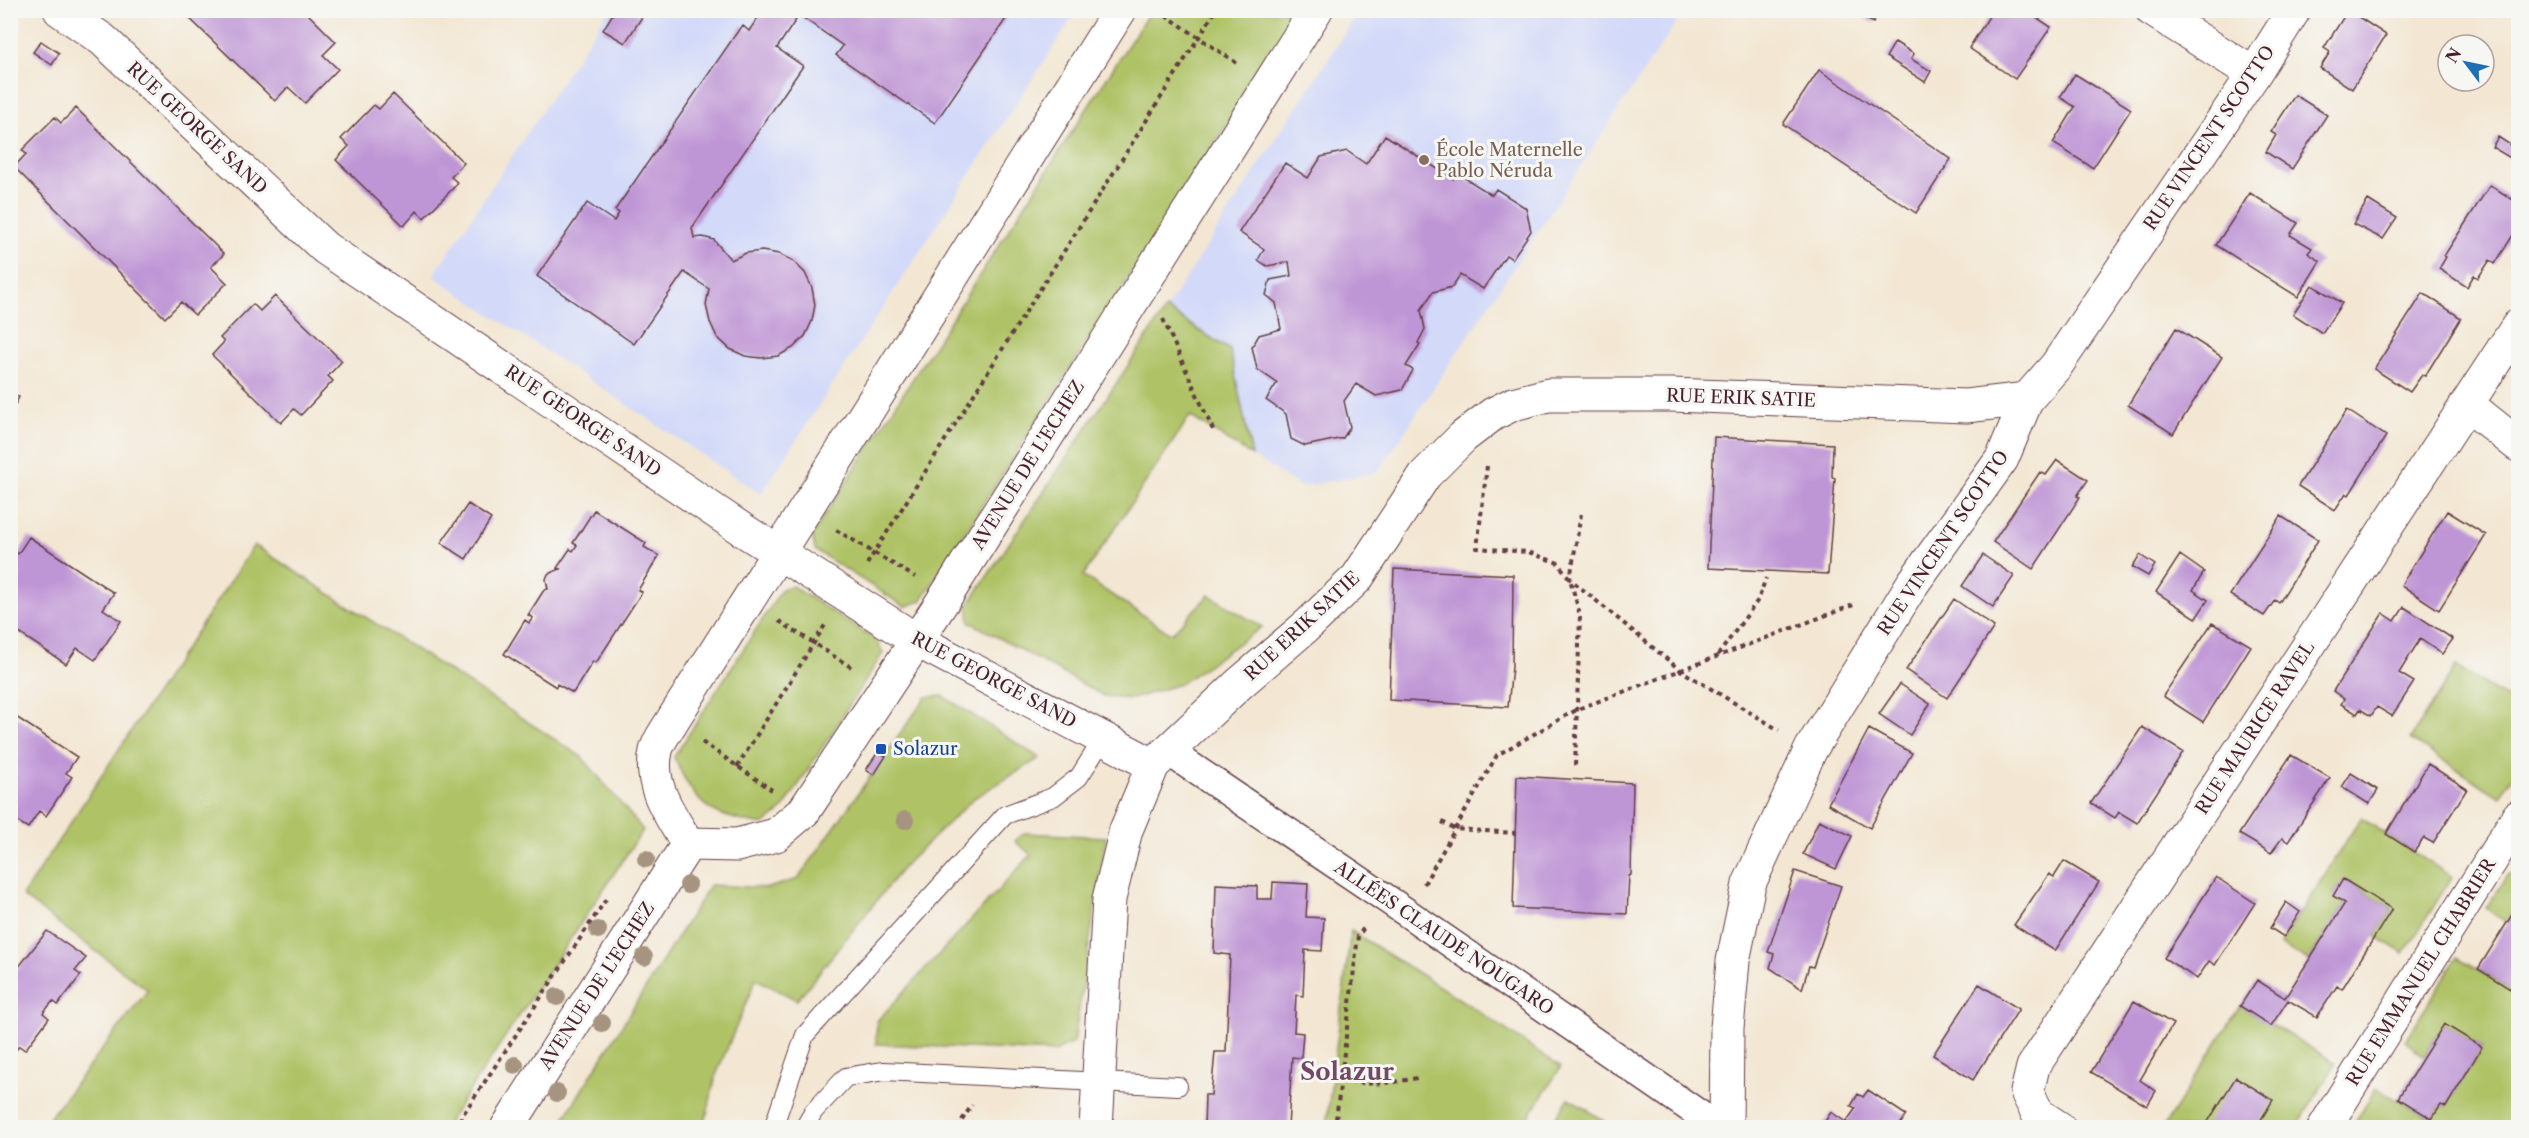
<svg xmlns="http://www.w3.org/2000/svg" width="2529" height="1138" font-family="'Libre Caslon Text',serif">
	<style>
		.built { fill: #d2d9f9 }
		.green { fill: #afc366; stroke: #7c7148; stroke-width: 1.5 }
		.building { fill: #bf96d5 }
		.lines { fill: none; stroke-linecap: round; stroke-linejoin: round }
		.service-casing { stroke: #633d44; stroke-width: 20 }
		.pedestrian-casing { stroke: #633d44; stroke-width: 31 }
		.minor-casing { stroke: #633d44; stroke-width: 35 }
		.path { stroke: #633d44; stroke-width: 4; stroke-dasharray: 4.5 4.5; stroke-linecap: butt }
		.service { stroke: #fff; stroke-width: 18 }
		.pedestrian { stroke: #fff; stroke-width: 28 }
		.minor { stroke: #fff; stroke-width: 33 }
		.tree { fill: #a79480 }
		.education-dot { fill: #8d6e63; stroke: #f6f6f2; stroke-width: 2 }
		.transit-dot { fill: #1a4fb4; stroke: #f6f6f2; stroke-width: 2 }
		.labels { text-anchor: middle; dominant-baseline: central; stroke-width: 6; stroke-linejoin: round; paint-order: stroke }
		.street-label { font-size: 18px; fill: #4a1f2b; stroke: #f6f6f2 }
		.education-label { font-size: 18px; fill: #785e54; stroke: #f6f6f2; text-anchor: start }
		.transit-label { font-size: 18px; fill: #164399; stroke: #f6f6f2; text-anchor: start }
		.district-label { font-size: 24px; font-weight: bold; fill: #734966; stroke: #f6f6f2 }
	</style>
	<rect width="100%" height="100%" fill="#f6f6f2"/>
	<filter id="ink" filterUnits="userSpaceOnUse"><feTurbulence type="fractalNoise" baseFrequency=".0167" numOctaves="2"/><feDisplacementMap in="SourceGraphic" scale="12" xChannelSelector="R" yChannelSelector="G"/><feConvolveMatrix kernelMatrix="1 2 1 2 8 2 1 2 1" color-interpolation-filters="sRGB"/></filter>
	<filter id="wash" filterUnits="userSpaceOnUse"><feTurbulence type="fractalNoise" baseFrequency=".008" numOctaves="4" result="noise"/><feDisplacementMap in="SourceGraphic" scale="24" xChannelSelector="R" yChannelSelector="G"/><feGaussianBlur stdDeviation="1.35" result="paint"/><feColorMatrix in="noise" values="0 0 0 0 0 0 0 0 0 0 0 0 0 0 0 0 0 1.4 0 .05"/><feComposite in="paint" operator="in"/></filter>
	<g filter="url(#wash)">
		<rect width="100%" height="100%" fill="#f3e7d3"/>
		<path class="built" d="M 608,11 L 1077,11 L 761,494 L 433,276 Z
			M 1359,11 L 1684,11 L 1378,472 L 1301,487 L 1252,456 L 1230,350 L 1166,309 Z"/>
		<path class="green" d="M 1150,11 L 1300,11 L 921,601 L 905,607 L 815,550 L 812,535 Z
			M 1166,309 L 1230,350 L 1252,456 L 1190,416 L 1083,576 L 1171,634 L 1209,595 L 1262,627 L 1180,684 L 1131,699 L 1104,696 L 970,622 L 968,605 Z
			M 254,545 L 582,757 L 643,830 L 445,1127 L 42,1127 L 148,990 L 22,896 Z
			M 792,586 L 876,640 L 883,653 L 783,809 L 763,825 C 709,815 697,808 674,757 L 782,589 Z
			M 2456,666 L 2518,706 L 2518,767 L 2500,797 L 2410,739 Z
			M 943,696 L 1040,758 L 974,798 L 905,865 L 797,1000 L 756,979 L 716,1075 L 704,1127 L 558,1128 L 710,885 L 768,888 L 798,879 L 926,697 Z
			M 2361,818 L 2452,877 L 2404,954 L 2375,936 L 2392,909 L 2344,879 L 2333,895 L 2345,903 L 2308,961 L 2280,944 Z
			M 1025,833 L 1106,837 L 1074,1042 L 1055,1052 L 876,1044 L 877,1021 L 1031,855 L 1015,841 Z
			M 2508,874 L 2518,880 L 2518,905 L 2507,923 L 2486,908 Z
			M 1351,931 L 1469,1005 L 1561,1067 L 1522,1127 L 1326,1127 Z
			M 2457,957 L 2518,994 L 2518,1127 L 2352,1128 L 2376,1088 L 2432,1119 L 2441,1105 L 2446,1107 L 2482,1047 L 2444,1024 L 2424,1056 L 2405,1041 Z
			M 2240,1006 L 2336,1063 L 2297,1127 L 2163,1128 Z
			M 1569,1098 L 1613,1127 L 1549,1127 Z"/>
		<g id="blocks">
			<path class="building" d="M 181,10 L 304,10 L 336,42 L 323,55 L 338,69 L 305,103 L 288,87 L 275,101 Z
				M 615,10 L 631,10 L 642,17 L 625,43 L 603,30 Z
				M 763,10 L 860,10 L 866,15 L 869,10 L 1012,10 L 935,123 L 836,55 L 843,46 L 799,15 L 777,48 L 803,66 L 692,228 L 694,238 L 703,237 L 714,240 L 731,260 L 746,253 L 762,251 L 779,254 L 793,261 L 805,273 L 812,288 L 815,305 L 812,321 L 805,336 L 793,348 L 778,356 L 761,358 L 745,356 L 730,349 L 717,337 L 710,322 L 706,305 L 709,289 L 684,272 L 634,344 L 537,276 L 587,203 L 614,221 L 619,213 L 615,210 L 742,25 L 749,31 Z
				M 1853,10 L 1881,10 L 1873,23 Z
				M 1993,10 L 2025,10 L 2051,27 L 2015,79 L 1969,48 Z
				M 2348,10 L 2386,35 L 2352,89 L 2320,68 L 2330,52 L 2324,48 Z
				M 41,41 L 59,53 L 52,65 L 33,52 Z
				M 1895,42 L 1914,54 L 1911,59 L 1931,71 L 1925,82 L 1886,57 Z
				M 1819,70 L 1951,159 L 1916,213 L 1783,124 Z
				M 2075,74 L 2131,109 L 2093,168 L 2053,143 L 2075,107 L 2060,97 Z
				M 393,94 L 464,163 L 451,177 L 458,183 L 424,218 L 417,211 L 404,226 L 336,160 L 349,146 L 341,139 L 374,105 L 379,109 Z
				M 2295,95 L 2327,115 L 2292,169 L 2266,152 L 2276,135 L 2271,132 Z
				M 76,108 L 224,254 L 211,267 L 227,283 L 195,315 L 181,302 L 165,318 L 14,167 L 26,154 L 22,150 L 55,117 L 61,123 Z
				M 1385,135 L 1453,179 L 1457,173 L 1492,195 L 1496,189 L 1526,208 L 1531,231 L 1512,259 L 1506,255 L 1483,289 L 1460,275 L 1452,287 L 1433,292 L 1421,310 L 1425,329 L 1418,343 L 1420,344 L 1406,366 L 1413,370 L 1402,390 L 1376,396 L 1356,384 L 1344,401 L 1350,427 L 1343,438 L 1305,446 L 1291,439 L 1286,414 L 1266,400 L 1277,383 L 1257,369 L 1252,347 L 1259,335 L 1281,329 L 1276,303 L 1266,295 L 1270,280 L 1291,276 L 1289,262 L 1267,266 L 1258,260 L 1264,249 L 1239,232 L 1285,163 L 1308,178 L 1321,157 L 1347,151 L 1366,164 Z
				M 2498,137 L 2518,150 L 2512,159 L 2492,147 Z
				M 2490,185 L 2518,203 L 2518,227 L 2495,264 L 2490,260 L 2478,278 L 2474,275 L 2467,287 L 2439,269 L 2446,257 L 2444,256 Z
				M 2250,193 L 2298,223 L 2290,235 L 2312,248 L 2308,253 L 2320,261 L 2298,297 L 2216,245 Z
				M 2368,200 L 2397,218 L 2383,239 L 2353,224 Z
				M 2312,285 L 2342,303 L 2322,333 L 2293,314 Z
				M 2423,293 L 2461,318 L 2425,376 L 2422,375 L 2410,392 L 2374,369 Z
				M 275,296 L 342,361 L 328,376 L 333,381 L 301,415 L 294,409 L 281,423 L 212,355 L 224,342 L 220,338 L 253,304 L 260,311 Z
				M 2176,328 L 2222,357 L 2173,434 L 2128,405 Z
				M 10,393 L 19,397 L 10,414 Z
				M 2347,410 L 2386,436 L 2349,495 L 2346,493 L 2335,510 L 2298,486 Z
				M 1714,437 L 1833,444 L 1832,477 L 1835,478 L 1828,574 L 1708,568 Z
				M 2057,460 L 2088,480 L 2077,496 L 2080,497 L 2033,569 L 1993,542 L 2040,472 L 2046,475 Z
				M 468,504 L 491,519 L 466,559 L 441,543 Z
				M 594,510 L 646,543 L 644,547 L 659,556 L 638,590 L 642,592 L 596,663 L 593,661 L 573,693 L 557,684 L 556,687 L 504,654 L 525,620 L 529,623 L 533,618 L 528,615 L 544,590 L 548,589 L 546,579 L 548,574 L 560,569 L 557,568 L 570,549 L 573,551 L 577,545 L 573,543 Z
				M 2447,511 L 2486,535 L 2439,610 L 2401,585 Z
				M 2281,516 L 2318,540 L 2279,603 L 2275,600 L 2264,616 L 2230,595 Z
				M 29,537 L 114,593 L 103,609 L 121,621 L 95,660 L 77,648 L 66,664 L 10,627 L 10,557 L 14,551 L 18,554 Z
				M 1983,555 L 2014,576 L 1993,607 L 1962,586 Z
				M 2140,555 L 2155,565 L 2148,576 L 2132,567 Z
				M 2180,555 L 2204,572 L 2193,590 L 2208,600 L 2196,618 L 2156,592 Z
				M 1394,569 L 1513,575 L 1512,667 L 1508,707 L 1389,700 Z
				M 1954,599 L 1994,627 L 1947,698 L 1906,670 Z
				M 2404,607 L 2453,639 L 2442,654 L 2420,639 L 2399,673 L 2414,682 L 2392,716 L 2377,707 L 2371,716 L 2360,709 L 2357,714 L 2341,704 L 2344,699 L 2333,691 L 2383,613 L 2395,621 Z
				M 2212,623 L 2251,646 L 2203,722 L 2163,696 Z
				M 1900,684 L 1930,704 L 1910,735 L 1879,714 Z
				M 10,713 L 77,757 L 66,773 L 72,777 L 46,816 L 39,811 L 28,828 L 10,817 Z
				M 2142,727 L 2183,752 L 2137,823 L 2119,812 L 2115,818 L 2091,803 Z
				M 1869,729 L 1912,753 L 1870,828 L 1828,804 Z
				M 878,752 L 886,756 L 874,775 L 866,770 Z
				M 2291,755 L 2330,778 L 2288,842 L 2282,838 L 2271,853 L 2239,834 Z
				M 2428,764 L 2467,789 L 2433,843 L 2424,838 L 2414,852 L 2386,834 Z
				M 2351,773 L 2378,790 L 2369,804 L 2342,787 Z
				M 1517,776 L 1633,783 L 1631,875 L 1629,876 L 1627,914 L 1513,908 Z
				M 1819,820 L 1852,836 L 1836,869 L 1803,854 Z
				M 2064,861 L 2099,882 L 2055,951 L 2014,925 L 2049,874 L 2054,877 Z
				M 1795,871 L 1841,886 L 1813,967 L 1809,966 L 1802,989 L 1770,968 L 1774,954 L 1768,952 Z
				M 2216,877 L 2255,903 L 2215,965 L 2209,961 L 2197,979 L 2164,958 Z
				M 2343,879 L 2392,909 L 2342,989 L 2337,986 L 2317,1017 L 2288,1000 L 2271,1026 L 2240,1006 L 2257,980 L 2285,998 L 2345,903 L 2333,896 Z
				M 1273,882 L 1308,884 L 1306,917 L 1324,918 L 1322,951 L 1305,950 L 1303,996 L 1296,995 L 1294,1032 L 1303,1033 L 1301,1058 L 1292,1057 L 1288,1128 L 1204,1128 L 1205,1095 L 1211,1095 L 1215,1052 L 1226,1052 L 1230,955 L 1214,953 L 1216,884 L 1257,886 L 1257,899 L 1272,899 Z
				M 2286,902 L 2300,912 L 2284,937 L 2270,928 Z
				M 2518,905 L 2518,994 L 2478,969 Z
				M 47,931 L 86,958 L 75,971 L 81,975 L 58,1005 L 53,1001 L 43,1013 L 49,1018 L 25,1050 L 19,1046 L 10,1058 L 10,978 Z
				M 1979,984 L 2019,1009 L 1973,1080 L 1933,1055 Z
				M 2134,1001 L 2173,1024 L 2140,1080 L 2156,1091 L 2147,1106 L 2091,1072 Z
				M 2444,1024 L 2482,1047 L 2446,1107 L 2441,1105 L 2432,1119 L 2398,1098 Z
				M 2236,1077 L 2273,1100 L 2256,1128 L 2204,1128 Z
				M 1868,1090 L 1906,1115 L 1898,1128 L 1821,1128 L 1831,1112 L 1846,1122 L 1856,1108 L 1851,1106 L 1858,1094 L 1863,1097 Z"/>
		</g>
	</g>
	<g filter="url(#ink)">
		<use href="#blocks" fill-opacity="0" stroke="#633d44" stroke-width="1.5"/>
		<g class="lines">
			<defs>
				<path id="service" d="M 773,1128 L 805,1035 L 1005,815 L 1053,797 L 1079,777 L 1103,739
					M 804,1128 L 814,1111 L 846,1077 L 884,1071 L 1178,1086"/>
				<path id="pedestrian" d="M 1168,751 L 1384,897 L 1719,1128"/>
				<path id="minor" d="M 60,10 L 103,40 L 325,248 L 743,530 L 916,640 L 1153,765
					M 2152,10 L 2254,74
					M 2468,405 L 2518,445
					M 688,844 L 737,845 L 776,835 L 804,811 L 946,596 L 1316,10
					M 688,844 C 671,816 648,786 656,751 C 658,741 667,730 672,721 L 1120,10
					M 507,1128 L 688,844
					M 1096,1128 L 1109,899 L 1126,830 L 1153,765 L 1239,684 L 1310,623 L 1357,578 L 1425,475 L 1463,437 L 1493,414 L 1513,404 L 1548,395 L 1671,395 L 1966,406 L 2027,399
					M 1726,1128 L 1727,1028 L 1733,961 L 1749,884 L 1811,749 L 1913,583 L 2002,459 L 2027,399 L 2056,366 L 2254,74 L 2294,10
					M 2059,1128 L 2038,1114 L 2027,1092 L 2033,1067 L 2518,326
					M 2324,1128 L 2518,817"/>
			</defs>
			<use href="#service" class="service-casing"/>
			<use href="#pedestrian" class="pedestrian-casing"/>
			<use href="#minor" class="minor-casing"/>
			<path class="path" d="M 1158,10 L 1238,64
				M 1163,319 L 1213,430
				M 1487,466 L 1477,548 L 1528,552 L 1558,563 L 1570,579 L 1580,615 L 1575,767
				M 1581,514 L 1570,579 L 1680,670 L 1779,730
				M 836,530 L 915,577
				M 867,564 L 1216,10
				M 779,621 L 854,669
				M 1718,655 L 1758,600 L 1766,578
				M 702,742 L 772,790
				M 737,767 L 825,625
				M 1442,822 L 1455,829 L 1515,833
				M 1424,884 L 1497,755 L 1578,709 L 1856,604
				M 1341,1079 C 1368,1087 1391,1083 1417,1078
				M 454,1128 L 607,898
				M 957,1128 L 972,1105
				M 1335,1128 L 1358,936 L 1366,925"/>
			<use href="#service" class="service"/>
			<use href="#pedestrian" class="pedestrian"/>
			<use href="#minor" class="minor"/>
		</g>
		<g class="tree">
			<circle cx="905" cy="820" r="9"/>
			<circle cx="646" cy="859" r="9"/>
			<circle cx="688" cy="885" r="9"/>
			<circle cx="598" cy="930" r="9"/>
			<circle cx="644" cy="957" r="9"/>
			<circle cx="557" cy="997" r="9"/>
			<circle cx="602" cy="1023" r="9"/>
			<circle cx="515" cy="1065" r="9"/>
			<circle cx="557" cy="1093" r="9"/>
		</g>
	</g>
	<circle class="education-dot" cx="1424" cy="160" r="6"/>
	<rect class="transit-dot" x="875" y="743" width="12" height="12" rx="3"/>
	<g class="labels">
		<g class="street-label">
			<text transform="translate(197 128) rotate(43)">RUE GEORGE SAND</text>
			<text transform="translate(2209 138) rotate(-56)">RUE VINCENT SCOTTO</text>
			<text transform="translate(1741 398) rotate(2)">RUE ERIK SATIE</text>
			<text transform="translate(583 421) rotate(34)">RUE GEORGE SAND</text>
			<text transform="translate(1028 465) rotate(-58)">AVENUE DE L'ECHEZ</text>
			<text transform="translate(1943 543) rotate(-56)">RUE VINCENT SCOTTO</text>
			<text transform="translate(1302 626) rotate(-43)">RUE ERIK SATIE</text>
			<text transform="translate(994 680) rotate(28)">RUE GEORGE SAND</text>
			<text transform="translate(2255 728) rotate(-57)">RUE MAURICE RAVEL</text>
			<text transform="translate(1444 938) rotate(34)">ALLÉES CLAUDE NOUGARO</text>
			<text transform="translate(2421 972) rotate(-58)">RUE EMMANUEL CHABRIER</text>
			<text transform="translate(597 986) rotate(-57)">AVENUE DE L'ECHEZ</text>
		</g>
		<g class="education-label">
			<text x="1436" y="150">École Maternelle<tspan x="1436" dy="21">Pablo Néruda</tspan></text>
		</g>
		<g class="transit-label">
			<text x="893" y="749">Solazur</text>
		</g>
		<g class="district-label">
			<text x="1347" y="1071">Solazur</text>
		</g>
	</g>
	<rect width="2529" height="1138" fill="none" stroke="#f6f6f2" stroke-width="36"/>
	<g transform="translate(2466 63) rotate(302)"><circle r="28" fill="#f6f6f2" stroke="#b1a0a2" stroke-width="1.5"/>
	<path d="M0-4.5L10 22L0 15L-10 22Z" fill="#1f6fb2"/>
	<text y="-9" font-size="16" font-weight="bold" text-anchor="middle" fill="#4a1f2b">N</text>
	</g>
</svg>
